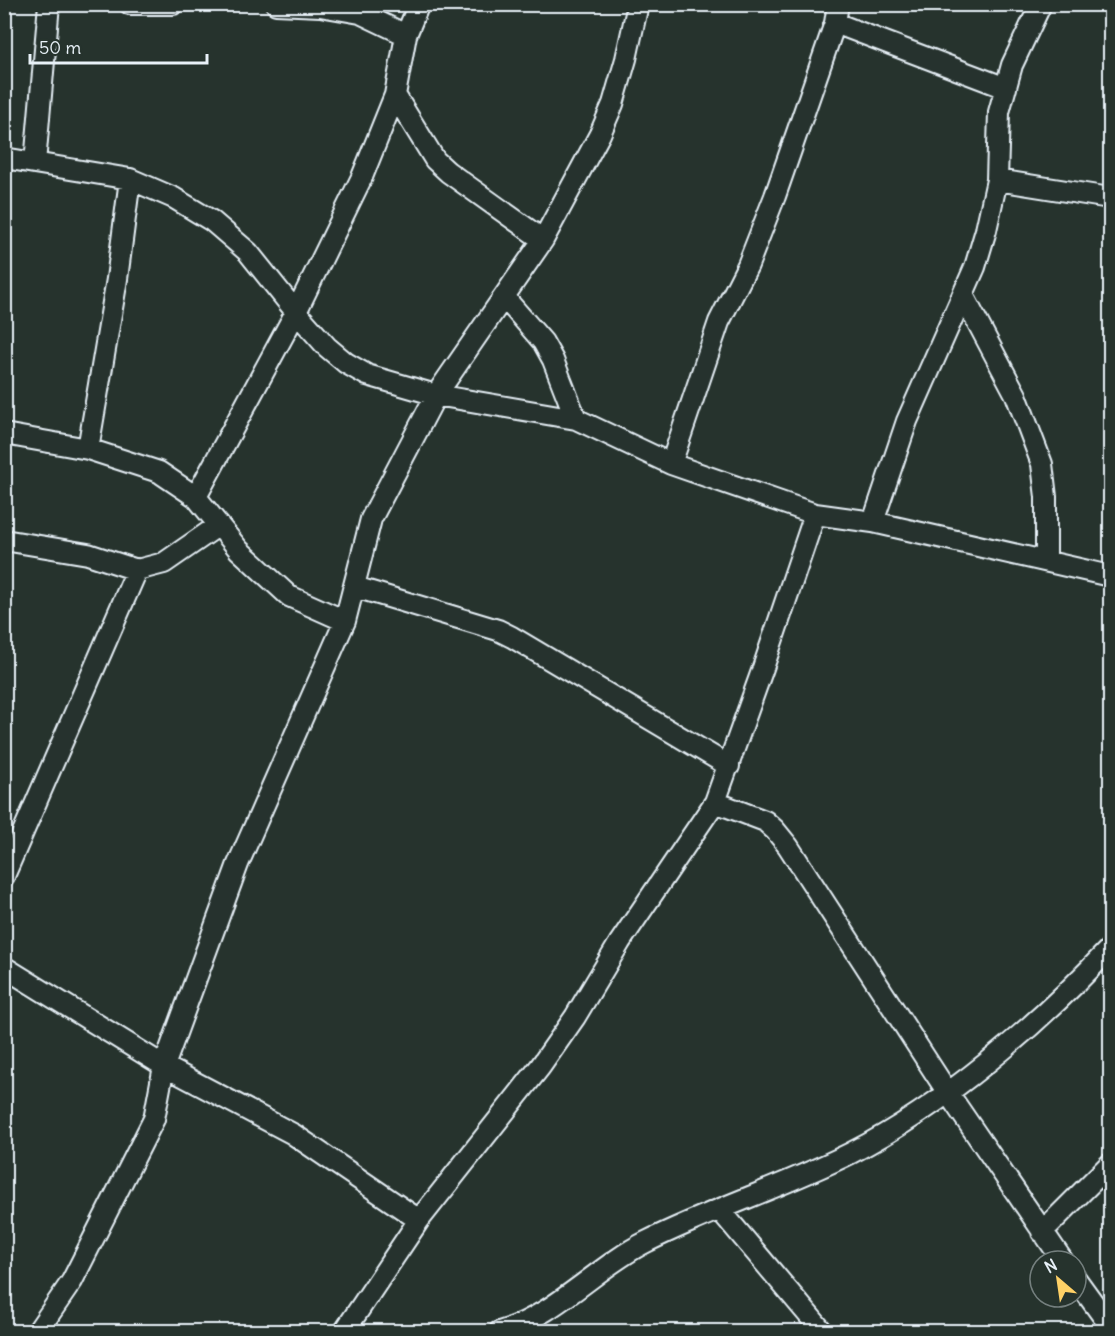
<svg xmlns="http://www.w3.org/2000/svg" width="1115" height="1336" font-family="Delius,sans-serif">
	<style>
		.lines { fill: none; stroke-linecap: round; stroke-linejoin: round }
		.minor-casing { stroke: #e8f1f8; stroke-width: 24 }
		.minor { stroke: #26332d; stroke-width: 20 }
	</style>
	<rect width="100%" height="100%" fill="#26332d"/>
	<filter id="ink" filterUnits="userSpaceOnUse"><feTurbulence type="fractalNoise" baseFrequency=".0167" numOctaves="2"/><feDisplacementMap in="SourceGraphic" scale="12" xChannelSelector="R" yChannelSelector="G"/><feConvolveMatrix kernelMatrix="1 2 1 2 8 2 1 2 1" color-interpolation-filters="sRGB"/></filter>
	<g filter="url(#ink)">
		<g class="lines">
			<defs>
				<path id="minor" d="M 130,4 L 173,4
					M 276,4 L 320,6 L 360,13 L 406,35
					M 835,23 L 1006,88
					M 395,95 L 435,160 L 448,172 L 543,240
					M 4,158 L 130,179 L 174,198 L 212,221 L 248,252 L 296,312 L 327,347 L 346,363 L 367,375 L 436,395 L 576,419 L 671,464 L 815,514 L 873,522 L 1110,576
					M 35,163 L 49,4
					M 997,180 L 1110,198
					M 963,295 L 1016,395 L 1042,464 L 1046,497 L 1046,561
					M 504,297 L 543,342 L 553,360 L 576,419
					M 4,434 L 88,449 L 159,472 L 196,497 L 239,550 L 289,596 L 345,621
					M 88,449 L 117,279 L 130,179
					M 671,464 L 719,322 L 748,265 L 775,196 L 835,23 L 838,4
					M 196,497 L 296,312 L 362,177 L 395,95 L 406,35 L 419,4
					M 873,522 L 907,421 L 975,267 L 986,230 L 997,180 L 999,112 L 1012,65 L 1041,4
					M 4,540 L 88,554 L 137,570 L 164,563 L 219,525
					M 355,587 L 498,630 L 512,637 L 729,766
					M 715,802 L 765,821 L 775,830 L 788,846 L 948,1093 L 1063,1261
					M 4,876 L 137,570
					M 4,967 L 164,1066 L 293,1134 L 419,1220
					M 720,1210 L 823,1332
					M 1042,1232 L 1110,1164
					M 1076,1279 L 1110,1326
					M 37,1332 L 72,1281 L 154,1119 L 164,1066 L 238,864 L 345,621 L 371,519 L 436,395 L 543,240 L 600,134 L 613,104 L 626,59 L 638,4
					M 344,1332 L 419,1220 L 540,1067 L 575,1017 L 620,942 L 715,802 L 763,668 L 815,514
					M 499,1332 C 555,1316 596,1267 646,1242 C 712,1209 785,1186 851,1153 C 945,1105 1039,1024 1110,948"/>
			</defs>
			<use href="#minor" class="minor-casing"/>
			<use href="#minor" class="minor"/>
		</g>
	</g>
	<rect width="1115" height="1336" fill="none" stroke="#26332d" stroke-width="24"/>
	<rect x="12" y="12" width="1091" height="1312" fill="none" stroke="#e8f1f8" stroke-width="2" filter="url(#ink)"/>
	<g transform="translate(1058 1279) rotate(331)"><circle r="28" fill="#26332d" stroke="#747f7e" stroke-width="1.5"/>
	<path d="M0-4.5L10 22L0 15L-10 22Z" fill="#ffd166"/>
	<text y="-9" font-size="16" font-weight="bold" text-anchor="middle" fill="#e8f1f8">N</text>
	</g>
	<path d="M30 54v9h177v-9" fill="none" stroke="#e8f1f8" stroke-width="3"/>
	<text x="39" y="54" font-size="18" fill="#e8f1f8" stroke="#26332d" stroke-width="4.5" paint-order="stroke">50 m</text>
</svg>
